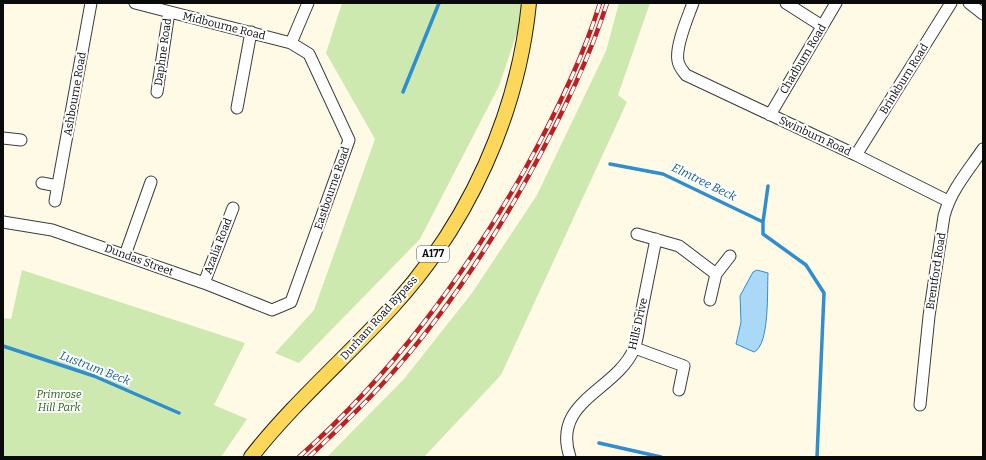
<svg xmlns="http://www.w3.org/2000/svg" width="986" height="460" font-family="Bitter,serif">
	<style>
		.green { fill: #cde9b0 }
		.water { fill: #aad9f7; stroke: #2f8ed0 }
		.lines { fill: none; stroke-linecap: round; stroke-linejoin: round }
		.stream { stroke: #2f8ed0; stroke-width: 3.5 }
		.minor-casing { stroke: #3d3d3d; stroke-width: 13 }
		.major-casing { stroke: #1b1b1b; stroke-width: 16 }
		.minor { stroke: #fff; stroke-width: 11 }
		.major { stroke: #fcd759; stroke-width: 14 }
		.rail-casing { stroke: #bb2025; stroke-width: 4.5 }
		.rail { stroke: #fff; stroke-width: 3; stroke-dasharray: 9; stroke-linecap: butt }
		.labels { text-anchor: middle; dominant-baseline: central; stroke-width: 4; stroke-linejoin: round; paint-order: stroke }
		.shield { fill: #fff; stroke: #545454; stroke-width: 1 }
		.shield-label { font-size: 10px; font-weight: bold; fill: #0a0a0a }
		.street-label { font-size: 11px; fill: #0a0a0a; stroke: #fff }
		.park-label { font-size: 11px; font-style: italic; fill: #28611a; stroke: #fff }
		.water-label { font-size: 12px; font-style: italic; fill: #125e9c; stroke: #fff }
	</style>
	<rect width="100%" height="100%" fill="#fffae6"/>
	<path class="green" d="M 342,3 L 527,3 L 499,86 L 420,239 L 299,363 L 275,353 L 314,310 L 375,139 L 326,53 Z
		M 619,3 L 650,3 L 618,95 L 627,102 L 501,375 L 424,457 L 327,457 L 404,379 L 472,293 L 537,195 L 606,51 Z
		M 22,270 L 245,343 L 214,405 L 247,419 L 221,457 L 3,457 L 3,318 L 11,319 Z"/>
	<path class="water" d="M 757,270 L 768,273 C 767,289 770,345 754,352 L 736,344 L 741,322 L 740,296 L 753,272 Z"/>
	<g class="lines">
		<path class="stream" d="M 403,92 L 439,3
			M 610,164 L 663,174 L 763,222
			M 768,186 L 763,222 L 763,234 L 806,265 L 824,293 L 817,457
			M 3,346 L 94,376 L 179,413
			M 599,443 L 661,457"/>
		<defs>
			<path id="minor" d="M 693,3 C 688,17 675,46 678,61 C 679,67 683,71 686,75 L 856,155 L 948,201
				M 786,3 L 822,26
				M 969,3 L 983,14
				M 291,43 L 308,3
				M 157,92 L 169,12
				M 237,108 L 251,32
				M 770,115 L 836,3
				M 3,138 L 21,140
				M 856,155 L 951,3
				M 42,183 L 58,186
				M 55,201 L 91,3
				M 3,222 L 52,230 L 204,283 L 272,310 L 291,302 L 349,140 L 309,54 L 291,43 L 135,3
				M 637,234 L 679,246 L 716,274
				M 125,255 L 151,182
				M 204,283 L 233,208
				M 710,300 L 716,274 L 730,256
				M 635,348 L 684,366 L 679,390
				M 920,405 L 929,316 L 944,216 C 951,190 968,171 983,149
				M 570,457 C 551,401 616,391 634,349 C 638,339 639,325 641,314 C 646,289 651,264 656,239"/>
			<path id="major" d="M 251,457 C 294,402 348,356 394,305 C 469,222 518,114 529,3"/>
		</defs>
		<use href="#minor" class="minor-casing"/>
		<use href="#major" class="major-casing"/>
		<use href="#minor" class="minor"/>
		<use href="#major" class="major"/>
		<defs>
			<path id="rail" d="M 299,457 C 392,374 463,278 524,171 C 554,117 582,61 600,3
				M 309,457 C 335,432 362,407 386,380 C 442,318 488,249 528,177 C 559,121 588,63 607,3"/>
		</defs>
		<use href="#rail" class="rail-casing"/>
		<use href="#rail" class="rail"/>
	</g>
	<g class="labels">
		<rect class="shield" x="417" y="246" width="32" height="16" rx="3"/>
		<g class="shield-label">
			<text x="433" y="254">A177</text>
		</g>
		<g class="street-label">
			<text transform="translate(224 26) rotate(14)">Midbourne Road</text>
			<text transform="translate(163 52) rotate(-82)">Daphne Road</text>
			<text transform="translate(803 59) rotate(-59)">Chadburn Road</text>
			<text transform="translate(904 79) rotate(-58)">Brinkburn Road</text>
			<text transform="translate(75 94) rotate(-80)">Ashbourne Road</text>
			<text transform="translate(815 136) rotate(25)">Swinburn Road</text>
			<text transform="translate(332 188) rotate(-71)">Eastbourne Road</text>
			<text transform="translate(218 246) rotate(-69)">Azalia Road</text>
			<text transform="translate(139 260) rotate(20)">Dundas Street</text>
			<text transform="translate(936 271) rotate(-81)">Brentford Road</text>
			<text transform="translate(379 318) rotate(-48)">Durham Road Bypass</text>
			<text transform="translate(638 324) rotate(-77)">Hills Drive</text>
		</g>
		<g class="park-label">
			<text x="59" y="394">Primrose<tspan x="59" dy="13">Hill Park</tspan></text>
		</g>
		<g class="water-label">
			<text transform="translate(704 182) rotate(26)">Elmtree Beck</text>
			<text transform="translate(95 368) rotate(21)">Lustrum Beck</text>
		</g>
	</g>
	<rect width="986" height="460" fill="none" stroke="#0a0a0a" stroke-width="8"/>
</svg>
